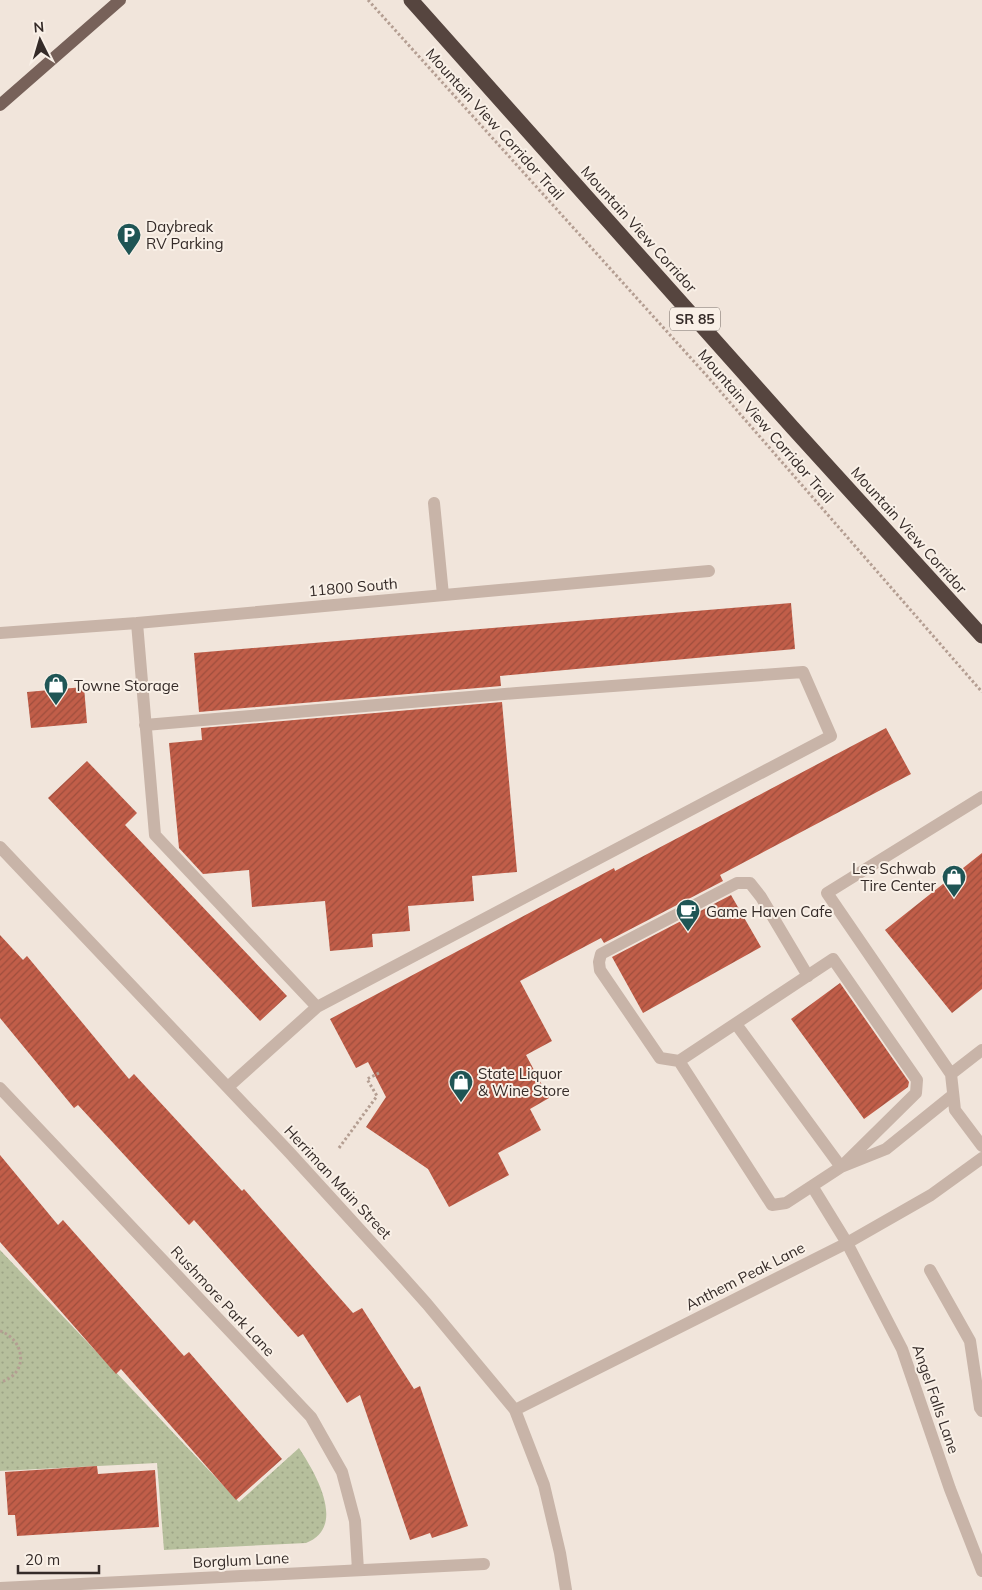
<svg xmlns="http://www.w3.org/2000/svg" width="982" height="1590" font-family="Mulish,sans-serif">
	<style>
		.park { fill: url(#park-dots) }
		.building { fill: url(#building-hatch) }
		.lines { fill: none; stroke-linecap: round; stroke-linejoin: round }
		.path { stroke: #b49e92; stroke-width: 3; stroke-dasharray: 2.5 2.5; stroke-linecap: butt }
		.minor { stroke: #c8b4a8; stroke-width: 12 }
		.major { stroke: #776159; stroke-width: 12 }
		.highway { stroke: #56453f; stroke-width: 15 }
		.labels { text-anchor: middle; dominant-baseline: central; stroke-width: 4; stroke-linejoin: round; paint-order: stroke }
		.shield { fill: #f9f0e7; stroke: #706661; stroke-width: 1 }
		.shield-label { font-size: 14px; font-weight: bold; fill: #352b28 }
		.street-label { font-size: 15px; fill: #352b28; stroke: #f9f0e7 }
		.poi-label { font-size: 15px; fill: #352b28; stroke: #f9f0e7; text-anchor: start }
	</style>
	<defs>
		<pattern id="park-dots" width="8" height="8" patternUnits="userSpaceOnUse" patternTransform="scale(1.25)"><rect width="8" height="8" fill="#b6bf9c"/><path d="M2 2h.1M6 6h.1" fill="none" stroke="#9da486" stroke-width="1.8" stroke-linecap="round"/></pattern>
		<pattern id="building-hatch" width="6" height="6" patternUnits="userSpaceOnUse" patternTransform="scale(1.25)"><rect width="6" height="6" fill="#c15e49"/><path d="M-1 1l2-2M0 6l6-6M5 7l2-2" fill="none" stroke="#9e4e3d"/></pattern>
	</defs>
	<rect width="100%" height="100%" fill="#f1e5db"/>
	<path class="park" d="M 0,1250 L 239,1502 L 299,1448 C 316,1474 347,1527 306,1543 L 164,1550 L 157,1463 L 0,1471 Z"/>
	<path class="building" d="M 791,603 L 795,649 L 500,676 L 501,686 L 199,712 L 194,653 Z
		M 84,687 L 87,723 L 31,728 L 27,692 Z
		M 502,702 L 517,872 L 472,876 L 474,901 L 408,906 L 410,931 L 372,934 L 373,947 L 330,951 L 325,901 L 252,907 L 249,870 L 203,874 L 179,848 L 169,743 L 202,740 L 201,728 Z
		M 886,728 L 911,774 L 720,875 L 723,881 L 604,943 L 601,938 L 520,981 L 552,1041 L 526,1055 L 549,1098 L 530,1109 L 541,1130 L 498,1153 L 509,1175 L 449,1207 L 428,1169 L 366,1127 L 386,1097 L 368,1062 L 356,1068 L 330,1019 L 614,868 L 615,871 Z
		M 87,761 L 137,813 L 125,825 L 287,996 L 260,1021 L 48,798 Z
		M 982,853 L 982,989 L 952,1013 L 885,930 Z
		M 731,895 L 761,947 L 643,1013 L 612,957 Z
		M 0,935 L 23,960 L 27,956 L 129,1079 L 134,1074 L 242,1191 L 244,1189 L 353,1313 L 362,1308 L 414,1389 L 420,1386 L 468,1526 L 432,1538 L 430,1533 L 410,1540 L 360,1395 L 347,1403 L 303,1334 L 298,1337 L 194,1220 L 189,1225 L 78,1105 L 74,1108 L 0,1018 Z
		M 840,983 L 909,1082 L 908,1087 L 864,1119 L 791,1019 Z
		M 0,1155 L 58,1225 L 63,1220 L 184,1356 L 189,1352 L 282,1459 L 236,1500 L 121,1369 L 116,1374 L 0,1242 Z
		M 97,1466 L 98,1474 L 155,1470 L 159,1527 L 17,1536 L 15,1515 L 8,1515 L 5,1472 Z"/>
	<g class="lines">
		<path class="path" d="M 368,0 L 707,376 L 982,692
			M 339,1148 L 377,1096 L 367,1079 L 379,1073
			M 0,1331 C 26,1340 29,1375 0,1382"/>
		<path class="minor" d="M 434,503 L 443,595
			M 137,623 L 155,835 L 317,1007 L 831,736 L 803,672 L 517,693 L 145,725
			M 0,633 L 137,623 L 709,571
			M 982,797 L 827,893 L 951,1074 L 955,1110 L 982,1146
			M 0,847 L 289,1152 L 394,1267 L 427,1304 L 515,1410 L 544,1485 L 560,1553 L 566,1590
			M 736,1024 L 841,1167 L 886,1149 L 953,1095
			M 679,1061 L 660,1058 L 600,970 L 599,962 L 601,954 L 737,883 L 750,883 L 761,897 L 808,976
			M 951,1074 L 982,1050
			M 228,1087 L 317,1007
			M 0,1088 L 311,1417 L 342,1472 L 355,1521 L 358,1570
			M 812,1186 L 841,1167 L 916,1093 L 917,1080 L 833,959 L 679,1061 L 772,1205 L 786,1203 L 812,1186 L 847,1243 L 902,1349 L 950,1489 L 982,1571
			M 930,1270 L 970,1341 L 980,1408 L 982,1411
			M 515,1410 L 847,1243 L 931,1195 L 982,1158
			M 0,1588 L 484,1564"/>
		<path class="major" d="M 0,105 L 120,0"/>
		<path class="highway" d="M 411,0 L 792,427 L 982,636"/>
	</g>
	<defs>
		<symbol id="parking-pin" viewBox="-11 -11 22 30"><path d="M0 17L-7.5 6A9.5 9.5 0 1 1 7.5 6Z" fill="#1f5555" stroke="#f9f0e7"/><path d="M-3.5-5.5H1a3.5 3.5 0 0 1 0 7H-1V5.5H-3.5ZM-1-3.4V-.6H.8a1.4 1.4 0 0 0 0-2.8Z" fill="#fff"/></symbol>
		<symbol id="shop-pin" viewBox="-11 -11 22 30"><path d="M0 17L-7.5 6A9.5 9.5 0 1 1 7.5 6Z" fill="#1f5555" stroke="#f9f0e7"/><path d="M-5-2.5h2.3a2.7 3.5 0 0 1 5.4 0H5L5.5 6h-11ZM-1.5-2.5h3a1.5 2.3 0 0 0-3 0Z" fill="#fff"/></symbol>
		<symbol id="cafe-pin" viewBox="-11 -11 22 30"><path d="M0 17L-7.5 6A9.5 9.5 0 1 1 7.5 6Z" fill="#1f5555" stroke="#f9f0e7"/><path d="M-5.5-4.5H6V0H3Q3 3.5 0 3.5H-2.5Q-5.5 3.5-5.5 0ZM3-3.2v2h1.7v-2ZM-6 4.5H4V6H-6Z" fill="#fff"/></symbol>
	</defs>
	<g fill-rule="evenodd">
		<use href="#parking-pin" x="115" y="221" width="28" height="38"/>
		<use href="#shop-pin" x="42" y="671" width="28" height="38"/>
		<use href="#shop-pin" x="940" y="863" width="28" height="38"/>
		<use href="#cafe-pin" x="674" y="897" width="28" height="38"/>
		<use href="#shop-pin" x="447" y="1068" width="28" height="38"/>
	</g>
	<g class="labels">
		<rect class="shield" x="670" y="307.5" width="50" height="23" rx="4"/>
		<g class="shield-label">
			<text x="695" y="319">SR 85</text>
		</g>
		<g class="street-label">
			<text transform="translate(495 124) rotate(48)">Mountain View Corridor Trail</text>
			<text transform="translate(639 229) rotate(48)">Mountain View Corridor</text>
			<text transform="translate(766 426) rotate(49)">Mountain View Corridor Trail</text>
			<text transform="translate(909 530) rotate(48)">Mountain View Corridor</text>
			<text transform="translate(353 587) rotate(-5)">11800 South</text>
			<text transform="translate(338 1182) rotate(47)">Herriman Main Street</text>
			<text transform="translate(745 1276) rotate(-27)">Anthem Peak Lane</text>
			<text transform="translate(223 1301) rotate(47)">Rushmore Park Lane</text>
			<text transform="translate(936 1399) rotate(71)">Angel Falls Lane</text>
			<text transform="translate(241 1560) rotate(-3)">Borglum Lane</text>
		</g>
		<g class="poi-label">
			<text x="146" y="226">Daybreak<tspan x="146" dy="17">RV Parking</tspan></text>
			<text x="74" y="685">Towne Storage</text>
			<text x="936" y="868" text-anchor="end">Les Schwab<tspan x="936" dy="17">Tire Center</tspan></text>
			<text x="706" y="911">Game Haven Cafe</text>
			<text x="478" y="1073">State Liquor<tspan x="478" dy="17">&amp; Wine Store</tspan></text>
		</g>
	</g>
	<g transform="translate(40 40) rotate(355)" stroke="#f9f0e7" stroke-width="4" paint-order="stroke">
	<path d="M0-4L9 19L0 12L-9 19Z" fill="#352b28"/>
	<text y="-8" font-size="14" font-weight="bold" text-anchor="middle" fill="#352b28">N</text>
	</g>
	<path d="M18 1565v8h81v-8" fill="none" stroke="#352b28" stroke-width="2.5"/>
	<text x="25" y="1565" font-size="15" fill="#352b28" stroke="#f9f0e7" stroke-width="4" paint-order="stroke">20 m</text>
</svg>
